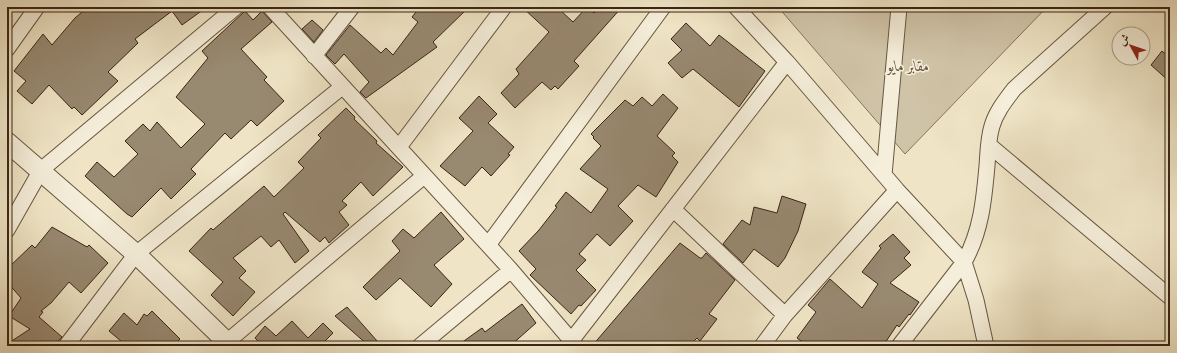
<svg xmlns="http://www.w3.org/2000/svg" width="1177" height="353" font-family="'IM FELL Great Primer',Amiri,serif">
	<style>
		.green { fill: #d0c4a8; stroke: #85745e }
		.building { fill: #988971; stroke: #3a2515 }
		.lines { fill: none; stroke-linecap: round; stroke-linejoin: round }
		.minor-casing { stroke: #675541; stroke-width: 17 }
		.tertiary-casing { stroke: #675541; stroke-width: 21 }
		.minor { stroke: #f5eeda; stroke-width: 15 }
		.tertiary { stroke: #f5eeda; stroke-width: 19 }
		.labels { text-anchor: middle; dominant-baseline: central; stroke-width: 3; stroke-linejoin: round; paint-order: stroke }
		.park-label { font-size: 15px; font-style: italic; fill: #604d3a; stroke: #f5eeda }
	</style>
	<rect width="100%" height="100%" fill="#efe5c6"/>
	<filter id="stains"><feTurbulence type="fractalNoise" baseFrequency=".005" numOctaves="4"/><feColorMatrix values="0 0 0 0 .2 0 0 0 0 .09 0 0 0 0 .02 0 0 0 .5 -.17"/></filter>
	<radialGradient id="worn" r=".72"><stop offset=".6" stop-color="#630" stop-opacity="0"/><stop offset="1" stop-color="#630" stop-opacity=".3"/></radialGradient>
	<path class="green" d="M 778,7 L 1047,7 L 905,154 Z"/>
	<path class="building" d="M 88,7 L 207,7 L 182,25 L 172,11 L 135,39 L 138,43 L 108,72 L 118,81 L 82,115 L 74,107 L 72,109 L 49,85 L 32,104 L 17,91 L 26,81 L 14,71 L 43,34 L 52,45 L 75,18 Z
		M 420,7 L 469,7 L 433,42 L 437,47 L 366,98 L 360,92 L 369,82 L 344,54 L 335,64 L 326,55 L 350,25 L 381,53 L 386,48 L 393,55 L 418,22 L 412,17 Z
		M 522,7 L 553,7 L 558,12 L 560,10 L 573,22 L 587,7 L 594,13 L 599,7 L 622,7 L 574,61 L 579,66 L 558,89 L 555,86 L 551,90 L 542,82 L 515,108 L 501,93 L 519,74 L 516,69 L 549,32 Z
		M 245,11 L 253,20 L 262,11 L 272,22 L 241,49 L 267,77 L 264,80 L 284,101 L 257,126 L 251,120 L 231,139 L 225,133 L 191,169 L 196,174 L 171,199 L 161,188 L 132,217 L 127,214 L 85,176 L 97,162 L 114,177 L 138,154 L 125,141 L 143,124 L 150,131 L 157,122 L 181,148 L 205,124 L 176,97 L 208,58 L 202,51 Z
		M 312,20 L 323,30 L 314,42 L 302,29 Z
		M 686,23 L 710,46 L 719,35 L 765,71 L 739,107 L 693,69 L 682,78 L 668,63 L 682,50 L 671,39 Z
		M 1162,51 L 1170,58 L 1170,82 L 1151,65 Z
		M 663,94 L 678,108 L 657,136 L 675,153 L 672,156 L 678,162 L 656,197 L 638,185 L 618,206 L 633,221 L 610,246 L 597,234 L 579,254 L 586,260 L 576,270 L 596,290 L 581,306 L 579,305 L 571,314 L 530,275 L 536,269 L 519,251 L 539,230 L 557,207 L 555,206 L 566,192 L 591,213 L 608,189 L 580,169 L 601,146 L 593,138 L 594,137 L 591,134 L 625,100 L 633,106 L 642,97 L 652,106 Z
		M 479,96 L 497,114 L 488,123 L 514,147 L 508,154 L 510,155 L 491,176 L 482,167 L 465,186 L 440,166 L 473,131 L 459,118 Z
		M 346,108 L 355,117 L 354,119 L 377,141 L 376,143 L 403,167 L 373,196 L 361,182 L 342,201 L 347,205 L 339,212 L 349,225 L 329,243 L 325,237 L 320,242 L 285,212 L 283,214 L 309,251 L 295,263 L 279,240 L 271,247 L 261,236 L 233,258 L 246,271 L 239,278 L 255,292 L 233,316 L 211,295 L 223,282 L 189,251 L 211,228 L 213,230 L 264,186 L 274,197 L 304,168 L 298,162 L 321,138 L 318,135 Z
		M 782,196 L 806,204 L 798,231 L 785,258 L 778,267 L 754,249 L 743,263 L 723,244 L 742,220 L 750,225 L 754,207 L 777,213 Z
		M 441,212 L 464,239 L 434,265 L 452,284 L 431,307 L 400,278 L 376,300 L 363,287 L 400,251 L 392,241 L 403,229 L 414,238 Z
		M 52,227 L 87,247 L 89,245 L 108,263 L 81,293 L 69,282 L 51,303 L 41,311 L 43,312 L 39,317 L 62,337 L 54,346 L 7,346 L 7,344 L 30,329 L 9,316 L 21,298 L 7,282 L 7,269 L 32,245 L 35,248 Z
		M 893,234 L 910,252 L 904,258 L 911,265 L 890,283 L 919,302 L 910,315 L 909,314 L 899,327 L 897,325 L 883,346 L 835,346 L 827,341 L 822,346 L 808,346 L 797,338 L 816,312 L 808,305 L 830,279 L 862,308 L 878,284 L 862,272 L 881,248 L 879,246 Z
		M 680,243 L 700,258 L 702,258 L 706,253 L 735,280 L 709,314 L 717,319 L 700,341 L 697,338 L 689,346 L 592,346 Z
		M 522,304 L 536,323 L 510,346 L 457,346 L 482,328 L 485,332 Z
		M 347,307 L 378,342 L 375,346 L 369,346 L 335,316 Z
		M 152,311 L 180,339 L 173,346 L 127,346 L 109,331 L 124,313 L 137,325 L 144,314 L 147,316 Z
		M 292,321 L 308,338 L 323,323 L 333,333 L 320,346 L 263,346 L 255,338 L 265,326 L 276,336 Z"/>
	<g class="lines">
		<defs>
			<path id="minor" d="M 270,7 L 511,270 L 576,346
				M 736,7 L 787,62 L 897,190 L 964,262 L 976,300 L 986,346
				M 7,49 L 37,7
				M 314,56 L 352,7
				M 989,145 L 1170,297
				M 399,147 L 504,7
				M 884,175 L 899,7
				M 673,209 L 785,315
				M 7,230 L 41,170 L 236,7
				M 488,245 L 663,7
				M 571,341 L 787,62
				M 66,346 L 136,254 L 342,87
				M 222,346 L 424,176
				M 420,346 L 511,270
				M 762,346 L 785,315 L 897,190
				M 899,346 L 964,262 C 981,232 984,200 987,166 C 988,153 988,139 992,126 C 996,112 1005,101 1014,89 L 1105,7"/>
			<path id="tertiary" d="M 7,142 L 136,254 L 231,346"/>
		</defs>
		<use href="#minor" class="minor-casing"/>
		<use href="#tertiary" class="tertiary-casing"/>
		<use href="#minor" class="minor"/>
		<use href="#tertiary" class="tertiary"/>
	</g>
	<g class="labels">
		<g class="park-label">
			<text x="908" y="66">مقابر مايو</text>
		</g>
	</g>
	<rect width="1177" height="353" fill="none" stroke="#efe5c6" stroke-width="24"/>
	<rect x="8" y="8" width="1161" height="337" fill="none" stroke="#3a2515" stroke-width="2"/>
	<rect x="12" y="12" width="1153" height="329" fill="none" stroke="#3a2515"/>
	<g transform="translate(1131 46) rotate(310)"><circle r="19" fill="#f5eeda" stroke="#aa9e8b"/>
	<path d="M0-3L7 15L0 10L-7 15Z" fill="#8f2418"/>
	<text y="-6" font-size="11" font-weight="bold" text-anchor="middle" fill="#3a2515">ش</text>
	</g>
	<rect width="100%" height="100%" filter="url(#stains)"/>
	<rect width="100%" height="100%" fill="url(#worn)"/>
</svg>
